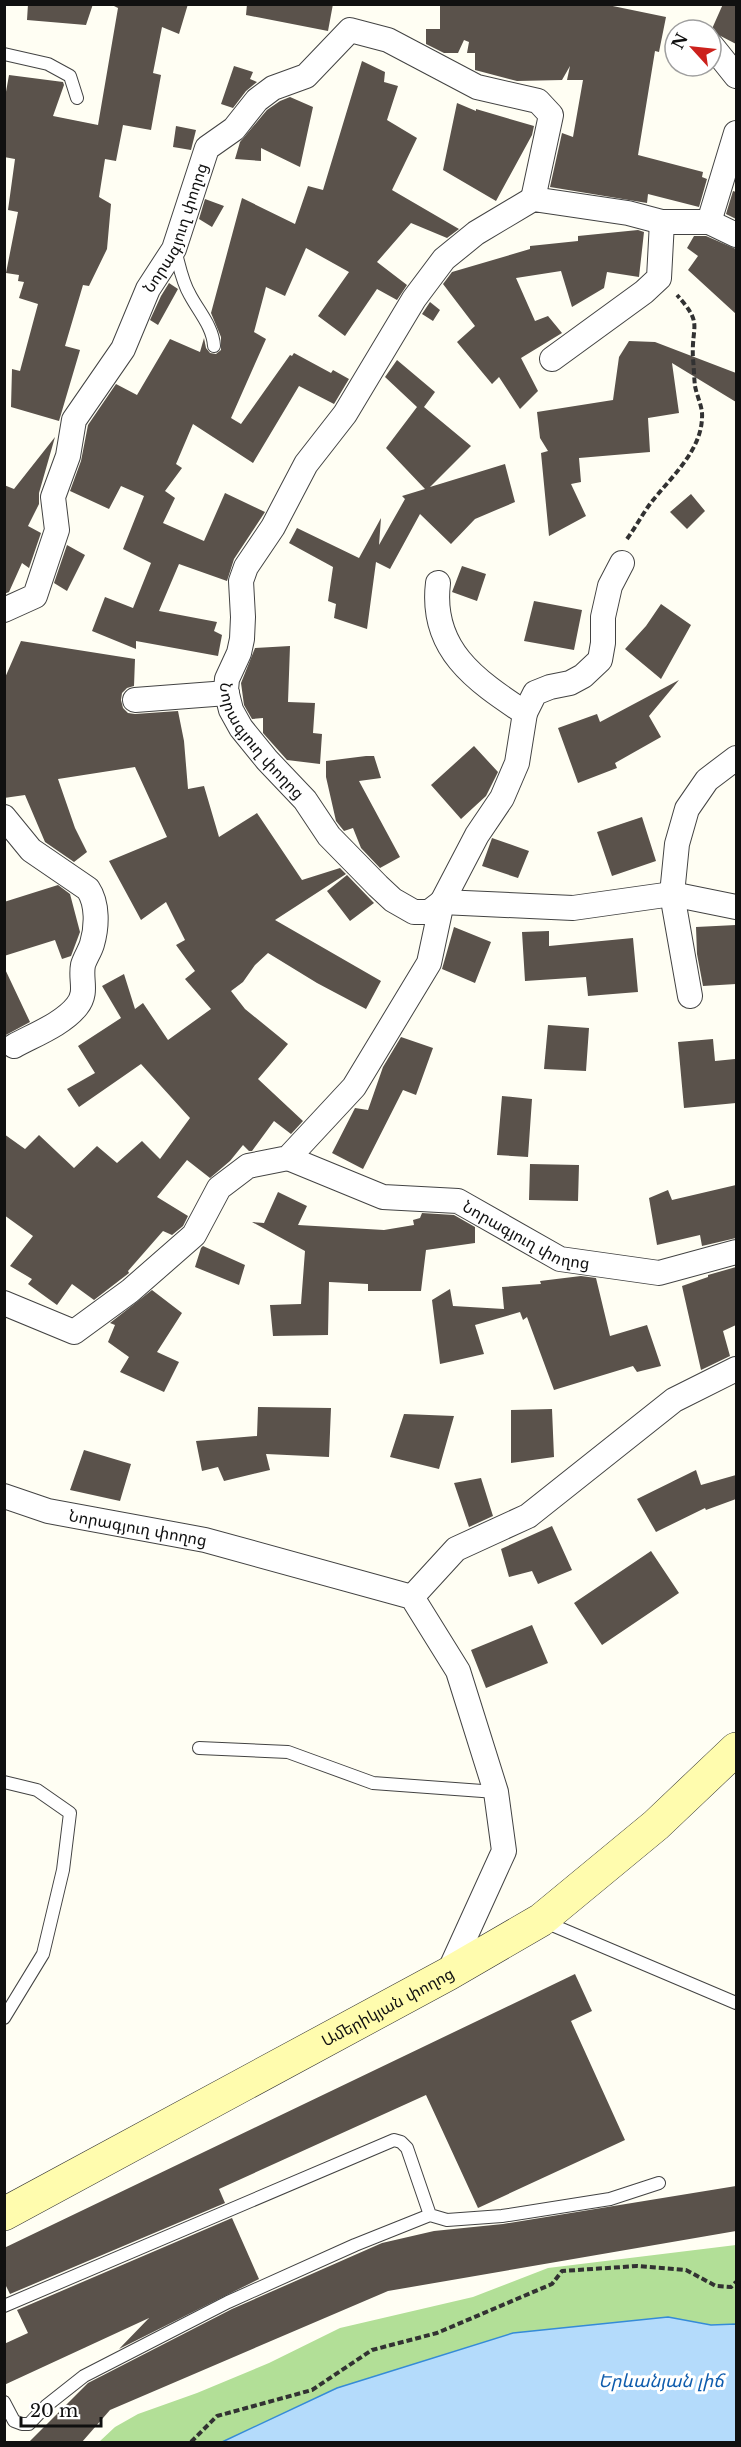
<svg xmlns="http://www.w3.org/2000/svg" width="741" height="2447" font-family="'Libre Baskerville','Noto Sans Armenian',serif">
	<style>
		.forest { fill: #b2df97 }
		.water { fill: #b4dbfb; stroke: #358bd7; stroke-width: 1.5 }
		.building { fill: #5a524b }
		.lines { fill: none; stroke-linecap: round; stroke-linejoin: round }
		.lane-casing { stroke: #434343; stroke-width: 14 }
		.street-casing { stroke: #434343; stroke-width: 26 }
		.secondary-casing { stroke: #323232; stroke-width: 34 }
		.path { stroke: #323232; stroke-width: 4; stroke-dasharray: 6 3; stroke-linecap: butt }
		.lane { stroke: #fff; stroke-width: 12 }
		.street { stroke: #fff; stroke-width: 24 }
		.secondary { stroke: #fffcae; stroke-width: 33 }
		.labels { text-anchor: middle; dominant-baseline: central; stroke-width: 6; stroke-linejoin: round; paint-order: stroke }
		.street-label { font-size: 16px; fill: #101010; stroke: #fff }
		.water-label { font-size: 18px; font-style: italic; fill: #0e5cad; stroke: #fff }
	</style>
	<rect width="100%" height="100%" fill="#fffef3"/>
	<path class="forest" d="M 736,2245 L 736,2324 L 711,2325 L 668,2317 L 337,2388 L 222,2442 L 99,2442 L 115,2427 L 138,2414 L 197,2393 L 269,2363 L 340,2328 L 473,2297 L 548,2268 Z"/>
	<path class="water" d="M 668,2317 L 711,2325 L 736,2324 L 736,2442 L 222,2442 L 337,2388 L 513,2333 Z"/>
	<path class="building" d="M 28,4 L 93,4 L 86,25 L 27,20 Z
		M 110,4 L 188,4 L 179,34 L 162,27 L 153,73 L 161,75 L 151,130 L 123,125 L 116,161 L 105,159 L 99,197 L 111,204 L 107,249 L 89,286 L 83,285 L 65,346 L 80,350 L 59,421 L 11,407 L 12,369 L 20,371 L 38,304 L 19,298 L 24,282 L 18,281 L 19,275 L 6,273 L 18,212 L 8,210 L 15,159 L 4,157 L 4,103 L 9,75 L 63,82 L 64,85 L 53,116 L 98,125 L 118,8 Z
		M 247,4 L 333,4 L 328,31 L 246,15 Z
		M 491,4 L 603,4 L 666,17 L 659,52 L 655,51 L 638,155 L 703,172 L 702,177 L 707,179 L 699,207 L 648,194 L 647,203 L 550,187 L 562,133 L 573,137 L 583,80 L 567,80 L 570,66 L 562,80 L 517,81 L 475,70 L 475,53 L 467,53 L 469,42 L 464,40 L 458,53 L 444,53 L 426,44 L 426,29 L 440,29 L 440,6 Z
		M 723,4 L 736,4 L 736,44 L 711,31 Z
		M 362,61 L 385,72 L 384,82 L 398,86 L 387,120 L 417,138 L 392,190 L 459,229 L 447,238 L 411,223 L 377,262 L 407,285 L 397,300 L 377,289 L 345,336 L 318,316 L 349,272 L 306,248 L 285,296 L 266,287 L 254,332 L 266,339 L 231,418 L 241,424 L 290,355 L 292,356 L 294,353 L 331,373 L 333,370 L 349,379 L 334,404 L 299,386 L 253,463 L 193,424 L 176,464 L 182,468 L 165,491 L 175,498 L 163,523 L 204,541 L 225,493 L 265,512 L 234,559 L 227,581 L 179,564 L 159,611 L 217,622 L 214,631 L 222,635 L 218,656 L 136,641 L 136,649 L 92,631 L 105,597 L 133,608 L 151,563 L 123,549 L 144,496 L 121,486 L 109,509 L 70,491 L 81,461 L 88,425 L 116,384 L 137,395 L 170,339 L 200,352 L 204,338 L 206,348 L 210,353 L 216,354 L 221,350 L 221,337 L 211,313 L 242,198 L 295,224 L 308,186 L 323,190 Z
		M 234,66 L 253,72 L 250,79 L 257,82 L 246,91 L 233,108 L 221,104 Z
		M 290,97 L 313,107 L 300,167 L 261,148 L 261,161 L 235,159 L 240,142 L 267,110 L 280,101 Z
		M 457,103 L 476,111 L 476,109 L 534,126 L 532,135 L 496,201 L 443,170 Z
		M 176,126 L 196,130 L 191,150 L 173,147 Z
		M 733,191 L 736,192 L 736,219 L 726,214 Z
		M 205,199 L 224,206 L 212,227 L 199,219 Z
		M 638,230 L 644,232 L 639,277 L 607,272 L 604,288 L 572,307 L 561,271 L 516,278 L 535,321 L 548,316 L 562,333 L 521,358 L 538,391 L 520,409 L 499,377 L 492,384 L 457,342 L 475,326 L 443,284 L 452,272 L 530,249 L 530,246 L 578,241 L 578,236 Z
		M 694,236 L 706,236 L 736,249 L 736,314 L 688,270 L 698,256 L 687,248 Z
		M 169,283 L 178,289 L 158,325 L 150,320 L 161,296 Z
		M 430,302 L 440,310 L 433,321 L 422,314 Z
		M 629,341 L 655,342 L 736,373 L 736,402 L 672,363 L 679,413 L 648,418 L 650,452 L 579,458 L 581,482 L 571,484 L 586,516 L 549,536 L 541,453 L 548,451 L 540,438 L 537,412 L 613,400 L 619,357 Z
		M 397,360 L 435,392 L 424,407 L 471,446 L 430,487 L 505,464 L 515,502 L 475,519 L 451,544 L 420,514 L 390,569 L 376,562 L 367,629 L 334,618 L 336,604 L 328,601 L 333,567 L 289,543 L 297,528 L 359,558 L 381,518 L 379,545 L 405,499 L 402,496 L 425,489 L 386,448 L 417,407 L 385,377 Z
		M 55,437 L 39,493 L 39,504 L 28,526 L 41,533 L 29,568 L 22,563 L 9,592 L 4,594 L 4,485 L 14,489 Z
		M 691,494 L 705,511 L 687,529 L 670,512 Z
		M 67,545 L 85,555 L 67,591 L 54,583 Z
		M 462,566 L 486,574 L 477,601 L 452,592 Z
		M 534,601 L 582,610 L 574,650 L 524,641 Z
		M 661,604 L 691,625 L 661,679 L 625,649 L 646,626 Z
		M 21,641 L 135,659 L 134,686 L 127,688 L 122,693 L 121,700 L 123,708 L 128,713 L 135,714 L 178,711 L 184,741 L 188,789 L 204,786 L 219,837 L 257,813 L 302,880 L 340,868 L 346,874 L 275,920 L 381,981 L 366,1009 L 317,983 L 268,953 L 255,965 L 243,982 L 231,991 L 245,1009 L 288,1044 L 258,1079 L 303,1121 L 291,1134 L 274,1121 L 252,1151 L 249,1151 L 243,1145 L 230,1161 L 210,1178 L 187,1160 L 157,1197 L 188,1216 L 183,1226 L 172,1235 L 163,1231 L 128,1271 L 129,1273 L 94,1300 L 72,1284 L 57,1305 L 28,1284 L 32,1279 L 10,1266 L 33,1236 L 4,1215 L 4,1134 L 25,1149 L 39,1135 L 74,1168 L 97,1146 L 117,1163 L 142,1141 L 160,1159 L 190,1118 L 141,1064 L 79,1107 L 67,1089 L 95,1073 L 78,1046 L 121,1018 L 102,986 L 124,974 L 135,1009 L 143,1003 L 168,1040 L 211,1009 L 185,979 L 195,971 L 176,945 L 185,940 L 166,902 L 141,920 L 109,861 L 167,837 L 135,767 L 58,779 L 75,828 L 87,852 L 74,862 L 45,842 L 25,795 L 4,798 L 4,680 Z
		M 290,646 L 288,702 L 315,703 L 313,733 L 322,734 L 320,764 L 287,760 L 263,733 L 263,718 L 252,719 L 244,705 L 241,683 L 255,648 Z
		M 679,680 L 649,716 L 661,737 L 615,763 L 617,768 L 578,783 L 558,728 L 597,714 L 600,722 Z
		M 474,746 L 498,772 L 486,796 L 461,819 L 431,785 Z
		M 366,756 L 374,756 L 381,778 L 359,781 L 400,857 L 380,868 L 361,848 L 353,828 L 344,831 L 336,821 L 326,777 L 326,761 Z
		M 642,817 L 656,861 L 612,876 L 597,832 Z
		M 492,838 L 529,851 L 518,878 L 482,866 Z
		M 347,875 L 374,903 L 350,921 L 327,891 Z
		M 58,885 L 70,894 L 80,932 L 71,956 L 62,959 L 55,940 L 4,956 L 4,902 Z
		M 736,925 L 736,984 L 703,986 L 697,954 L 696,927 Z
		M 454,927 L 491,942 L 475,983 L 442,969 Z
		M 549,931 L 549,946 L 633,938 L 638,992 L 588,996 L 586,977 L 525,981 L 522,932 Z
		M 4,967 L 30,1022 L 4,1036 Z
		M 548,1025 L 589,1028 L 586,1071 L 544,1069 Z
		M 401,1037 L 433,1048 L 416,1095 L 403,1090 L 363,1169 L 332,1153 L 355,1108 L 368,1110 L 383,1067 Z
		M 713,1039 L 715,1061 L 735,1059 L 736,1103 L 684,1108 L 678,1042 Z
		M 502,1096 L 532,1099 L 528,1157 L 497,1155 Z
		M 530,1164 L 579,1165 L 578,1201 L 529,1200 Z
		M 736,1185 L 736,1238 L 702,1246 L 700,1235 L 657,1245 L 649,1198 L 668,1190 L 672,1200 Z
		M 278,1192 L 307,1206 L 298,1225 L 384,1230 L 414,1225 L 413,1220 L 420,1218 L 422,1213 L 454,1215 L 475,1227 L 475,1243 L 426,1250 L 421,1291 L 368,1291 L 368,1284 L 329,1282 L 328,1335 L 273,1336 L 270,1305 L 301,1304 L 305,1251 L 252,1222 L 264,1223 Z
		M 203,1246 L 245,1265 L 239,1285 L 195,1267 L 201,1248 Z
		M 736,1267 L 736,1325 L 723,1331 L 730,1356 L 701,1370 L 682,1286 L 708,1277 L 708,1275 Z
		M 581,1276 L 596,1278 L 610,1336 L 647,1325 L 661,1366 L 637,1372 L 633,1366 L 554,1390 L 527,1317 L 523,1320 L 520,1312 L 475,1325 L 484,1354 L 440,1364 L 432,1300 L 450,1289 L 453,1306 L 504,1309 L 502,1287 L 541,1284 L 540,1281 Z
		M 152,1290 L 182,1313 L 157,1352 L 179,1362 L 164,1392 L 120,1372 L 129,1357 L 108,1342 L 115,1325 L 110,1323 Z
		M 258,1407 L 331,1408 L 329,1457 L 266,1454 L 270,1470 L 224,1481 L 218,1467 L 202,1471 L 196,1441 L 257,1436 Z
		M 552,1409 L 554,1457 L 511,1463 L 511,1410 Z
		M 404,1414 L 454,1416 L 439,1469 L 390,1457 Z
		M 84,1450 L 131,1464 L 120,1501 L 70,1490 Z
		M 696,1470 L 701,1485 L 736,1475 L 736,1499 L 706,1510 L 705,1508 L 656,1532 L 637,1499 Z
		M 481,1478 L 493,1516 L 469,1527 L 454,1483 Z
		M 552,1526 L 572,1570 L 538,1584 L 532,1571 L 509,1577 L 501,1549 Z
		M 651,1551 L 679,1593 L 602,1645 L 574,1603 Z
		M 532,1625 L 548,1663 L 486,1688 L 471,1650 Z
		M 575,1974 L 592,2011 L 571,2021 L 625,2140 L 478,2208 L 426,2095 L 219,2189 L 225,2203 L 10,2294 L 4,2282 L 4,2248 Z
		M 736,2186 L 736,2231 L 388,2291 L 110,2410 L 82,2442 L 29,2442 L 88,2383 L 232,2309 L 382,2243 L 434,2231 L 503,2224 Z
		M 232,2218 L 259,2279 L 119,2349 L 149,2318 L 4,2385 L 4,2344 L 28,2333 L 17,2310 Z"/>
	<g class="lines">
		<defs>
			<path id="lane" d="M 4,54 L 48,64 L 70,76 L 77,98
				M 175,250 C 179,264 182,282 190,295 C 199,312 213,327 214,346
				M 199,1748 L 288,1752 L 373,1783 L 496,1792
				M 4,1782 L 37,1790 L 70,1813 L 63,1870 L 43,1954 L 4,2018
				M 545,1922 L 736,2003
				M 430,2215 L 447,2220 L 502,2216 L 610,2199 L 659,2183
				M 4,2306 L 394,2140 L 401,2142 L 407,2148 L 430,2215 L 355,2245 L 228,2302 L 84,2376 L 46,2406 L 29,2424 L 22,2424 L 14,2421 L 4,2402"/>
			<g id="street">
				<path d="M 712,46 L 736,76"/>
				<path d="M 709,222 L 736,133"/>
				<path id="s1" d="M 736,235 L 709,222 L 662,222 L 628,213 L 533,199 L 476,233 L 444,259 L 414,299 L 345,414 L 306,464 L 273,527 L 246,567 L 241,581 L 243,617 L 242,639 L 239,653 L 227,679 L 226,690 L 231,710 L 241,728 L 267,760 L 305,800 L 329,836 L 378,886 L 393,900 L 414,912 L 429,912 L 442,902 L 573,908 L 672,894 L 736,907"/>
				<path d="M 552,359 L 644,292 L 659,278 L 662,222"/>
				<path d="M 438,583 C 430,649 475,680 525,713"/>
				<path id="s2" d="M 4,610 L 35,596 L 57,530 L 53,497 L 68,456 L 74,420 L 123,349 L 148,289 L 174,249 L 207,148 L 234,129 L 257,100 L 273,88 L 306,76 L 350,30 L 388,40 L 477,87 L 538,101 L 551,115 L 533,199"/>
				<path d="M 135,700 L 227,693"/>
				<path d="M 4,817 L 31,850 L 88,889 C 98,904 97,927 92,944 C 90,951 85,958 83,965 C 80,980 88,992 77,1006 C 63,1024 34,1035 14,1046"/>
				<path d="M 690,996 L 672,894 L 677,844 L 687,809 L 707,780 L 736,758"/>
				<path id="s3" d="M 288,1158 L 383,1197 L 458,1201 L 560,1259 L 659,1273 L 736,1252"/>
				<path d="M 4,1303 L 74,1332 L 130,1291 L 194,1235 L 219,1188 L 248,1166 L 288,1158 L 354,1087 L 429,963 L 442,902 L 477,835 L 502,798 L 517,763 L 525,713 L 535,693 L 550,687 L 570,683 L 583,676 L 600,660 L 603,643 L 603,617 L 610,586 L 622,563"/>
				<path id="s4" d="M 4,1496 L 48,1511 L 205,1540 L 412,1597 L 458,1671 L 496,1792 L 504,1851 L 448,1974"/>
				<path d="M 412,1597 L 456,1549 L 528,1516 L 674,1400 L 736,1369"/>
			</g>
			<g id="secondary">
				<path id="s5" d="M 4,2214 L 448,1974 L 541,1920 L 656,1825 L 736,1749"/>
			</g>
		</defs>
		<use href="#lane" class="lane-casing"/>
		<use href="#street" class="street-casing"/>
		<use href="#secondary" class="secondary-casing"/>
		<path class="path" d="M 627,539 C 635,528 642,515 650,504 C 669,479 701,452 702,418 C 703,407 697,397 695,386 C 694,378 694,368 693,359 C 691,324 704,325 677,295
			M 191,2442 L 217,2416 L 312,2390 L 372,2350 L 437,2333 L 552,2284 L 562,2271 L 637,2266 L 686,2270 L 716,2286 L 731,2287 L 736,2282"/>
		<use href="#lane" class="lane"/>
		<use href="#street" class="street"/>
		<use href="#secondary" class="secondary"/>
	</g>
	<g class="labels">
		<g class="street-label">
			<text stroke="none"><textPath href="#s2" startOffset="436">Նորագյուղ փողոց</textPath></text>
			<text stroke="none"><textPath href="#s1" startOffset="872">Նորագյուղ փողոց</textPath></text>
			<text stroke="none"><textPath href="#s3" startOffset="255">Նորագյուղ փողոց</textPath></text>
			<text stroke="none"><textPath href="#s4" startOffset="138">Նորագյուղ փողոց</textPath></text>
			<text stroke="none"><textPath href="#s5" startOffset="436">Ամերիկյան փողոց</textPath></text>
		</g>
		<g class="water-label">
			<text x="661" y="2381">Երևանյան լիճ</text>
		</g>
	</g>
	<rect width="741" height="2447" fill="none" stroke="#101010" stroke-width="12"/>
	<g transform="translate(693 48) rotate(297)"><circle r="28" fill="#ffffff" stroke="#9f9f9f" stroke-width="1.5"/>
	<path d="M0-4.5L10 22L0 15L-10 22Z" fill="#cc211c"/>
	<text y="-9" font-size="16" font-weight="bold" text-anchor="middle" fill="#101010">N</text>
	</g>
	<path d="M21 2417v9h80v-9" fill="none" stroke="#101010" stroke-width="3"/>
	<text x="30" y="2417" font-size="18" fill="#101010" stroke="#ffffff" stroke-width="4.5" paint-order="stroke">20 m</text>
</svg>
